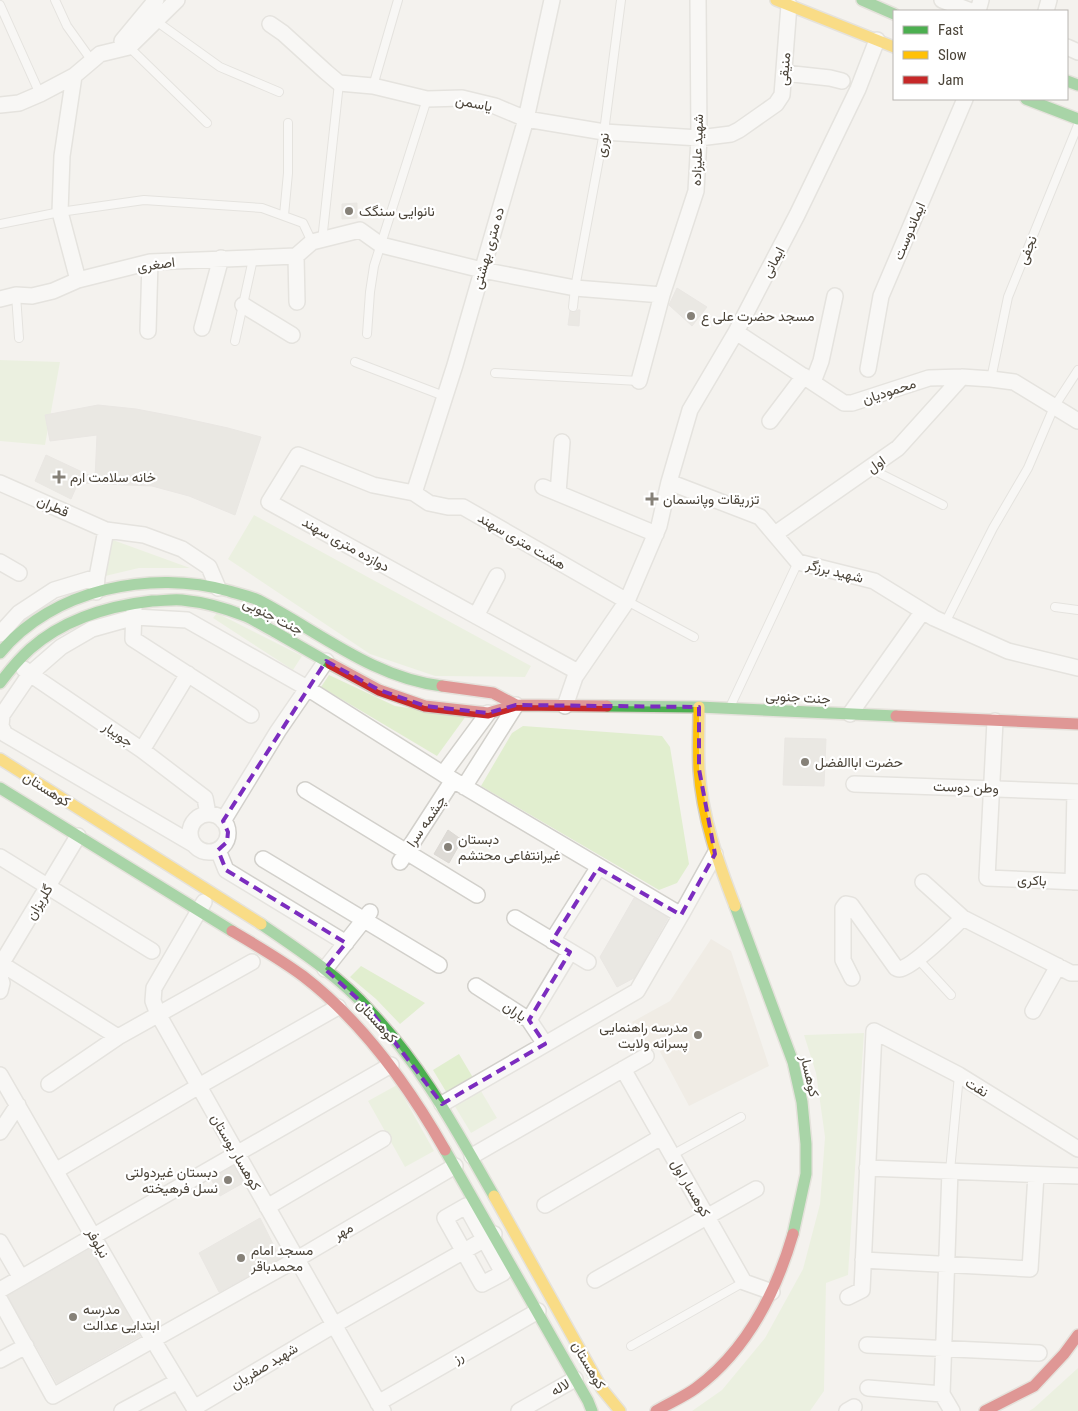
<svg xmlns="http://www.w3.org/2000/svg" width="1078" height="1411" font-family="'Roboto Condensed',Vazirmatn,sans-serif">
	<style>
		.education { fill: #eae5da }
		.green { fill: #e1eecf }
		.building { fill: #dedbd6; stroke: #dcd9d4 }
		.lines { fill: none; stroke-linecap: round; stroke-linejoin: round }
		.lane-casing { stroke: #d2d0cb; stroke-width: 10 }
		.street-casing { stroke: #d2d0cb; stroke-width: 18 }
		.fast-casing { stroke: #d3cfc5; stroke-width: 14 }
		.slow-casing { stroke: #d3cfc5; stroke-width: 14 }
		.jam-casing { stroke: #d3cfc5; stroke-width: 14 }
		.lane { stroke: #fdfdfc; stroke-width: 8 }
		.street { stroke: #fdfdfc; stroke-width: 15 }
		.fast { stroke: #4caf50; stroke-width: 11 }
		.slow { stroke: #ffc107; stroke-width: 11 }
		.jam { stroke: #c62828; stroke-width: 11 }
		.marked { fill: none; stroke: #7b2cbf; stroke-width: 4; stroke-dasharray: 10 6; stroke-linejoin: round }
		.poi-dot { fill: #868178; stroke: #fff; stroke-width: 2 }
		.labels { text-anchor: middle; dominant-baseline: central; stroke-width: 4.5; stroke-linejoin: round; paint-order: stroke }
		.street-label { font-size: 14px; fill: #4b4439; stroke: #fff }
		.poi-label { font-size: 14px; fill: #4b4439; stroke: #fff; text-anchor: start }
	</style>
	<rect width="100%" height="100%" fill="#f4f2ee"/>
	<path class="education" d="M 711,939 L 731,951 L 769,1066 L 689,1106 L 658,1048 L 647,1053 L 632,1022 L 670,1001 Z"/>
	<path class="green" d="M 0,360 L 60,362 L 45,445 L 0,441 Z
		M 254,515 L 531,666 L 525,677 L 435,676 L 370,654 L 228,559 Z
		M 113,540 L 190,568 L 139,568 L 101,577 Z
		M 217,613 L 302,656 L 293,670 L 213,618 Z
		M 329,675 L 395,706 L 466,716 L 437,756 L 321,687 Z
		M 523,726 L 662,736 L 670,747 L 689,864 L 677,883 L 659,890 L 481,786 L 512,733 Z
		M 361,966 L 425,1003 L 400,1024 L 376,999 L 350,977 Z
		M 864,1033 L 848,1275 L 826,1283 L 824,1391 L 810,1411 L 692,1411 L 722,1390 L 765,1338 L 803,1269 L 820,1204 L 825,1137 L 816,1073 L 804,1035 Z
		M 459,1054 L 497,1118 L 471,1133 L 433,1070 Z
		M 397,1085 L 434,1151 L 405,1167 L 368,1101 Z
		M 1078,1368 L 1078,1411 L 1029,1411 L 1034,1408 Z"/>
	<path class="building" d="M 357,203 L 357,218 L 342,219 L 342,204 Z
		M 677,288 L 707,307 L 692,326 L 669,305 Z
		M 578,310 L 580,310 L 579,326 L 568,325 L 570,311 L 573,313 Z
		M 98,405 L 136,409 L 178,417 L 228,428 L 261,437 L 235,515 L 189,496 L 152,486 L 78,483 L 71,499 L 35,481 L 46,455 L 95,478 L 97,435 L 50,441 L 45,415 Z
		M 785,738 L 826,739 L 824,786 L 783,785 Z
		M 448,830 L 462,840 L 449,863 L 434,854 Z
		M 634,898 L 668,918 L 634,978 L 617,987 L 600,957 Z
		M 234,1166 L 243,1183 L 220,1196 L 211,1179 Z
		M 260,1218 L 280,1258 L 219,1292 L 199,1253 Z
		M 90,1249 L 140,1336 L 57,1383 L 8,1296 Z"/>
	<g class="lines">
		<defs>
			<path id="lane" d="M 55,0 L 67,26 L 92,61
				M 0,5 L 40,94
				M 156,21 L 220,67 L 279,92
				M 129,47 L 207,123
				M 373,86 L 398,0
				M 284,215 L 288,173 L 288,123
				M 0,224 L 60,212 L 144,200 L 262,208 L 303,223 L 312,242
				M 322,241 L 339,83
				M 16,295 L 19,338
				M 573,307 L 575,288 L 604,132 L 621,0
				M 367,334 L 370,292 L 374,266 L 427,99
				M 235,341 L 253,259
				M 355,362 L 444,396
				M 495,373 L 639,381
				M 991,379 L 1008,297 L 1078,125
				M 869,468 L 943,505
				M 627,601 L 694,637
				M 1055,607 L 1078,610
				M 945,623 L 993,528 L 1028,468 L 1054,407 L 1078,370
				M 730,707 L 798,562
				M 917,958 L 951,995
				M 672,1155 L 741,1117
				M 950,1171 L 959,1075
				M 631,1346 L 744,1282"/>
			<path id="street" d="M 942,0 L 971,11
				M 978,11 L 981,0
				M 1046,11 L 1049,0
				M 270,24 L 283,33 L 326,72 L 339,83 L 373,86 L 427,99 L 462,98 L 495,106 L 526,119 L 604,132 L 699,138 L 731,134 L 739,130 L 776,104 L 782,95 L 789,5
				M 122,41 L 156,0
				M 1067,47 L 1078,52
				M 784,73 L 830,78 L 842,81
				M 74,76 L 62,156 L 60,212 L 78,280
				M 0,105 L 19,103 L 40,94 L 74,76 L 100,54 L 129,47 L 177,0
				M 296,256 L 297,302
				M 662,295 L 696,191 L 699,138 L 698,0
				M 0,299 L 16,295 L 32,296 L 53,291 L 78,280 L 150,262 L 296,256 L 312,242 L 360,230 L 381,245 L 482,270 L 575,288 L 662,295 L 639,381
				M 243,305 L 292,335
				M 202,328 L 221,258
				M 148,331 L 150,262
				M 736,332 L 844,403 L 852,403 L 929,378 L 962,377 L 991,379 L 1014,382 L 1078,421
				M 868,369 L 881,296 L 965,99
				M 813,382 L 821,361 L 835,296
				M 770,421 L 804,376
				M 669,482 L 690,410 L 736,332 L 797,215 L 858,89 L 877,40
				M 0,483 L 106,530
				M 543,487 L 656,534
				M 414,493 L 455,365 L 526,119 L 552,0
				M 558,493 L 562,442
				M 775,534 L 898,448 L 962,377
				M 0,562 L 19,573
				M 96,592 L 97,577 L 106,530 L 144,535 L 182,549 L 209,567 L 218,588
				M 134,608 L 133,639 L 251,715
				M 476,616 L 497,576
				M 0,634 L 19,613 L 54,590 L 97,577
				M 24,669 L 30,674 L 142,750 L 205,798 L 208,814
				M 578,672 L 269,502 L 298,455 L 373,485 L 414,493 L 429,503 L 448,507 L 463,507 L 627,601
				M 565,706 L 575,677 L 627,601 L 659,526 L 669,482 L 760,517 L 798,562 L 874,581 L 934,618 L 1008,651 L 1078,668
				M 850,714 L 923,611
				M 995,721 L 987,878 L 1078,882
				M 142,750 L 188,674
				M 443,774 L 488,713
				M 854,784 L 1078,792
				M 464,787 L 516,705
				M 305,790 L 477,895
				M190 833a19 19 0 1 1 38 0a19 19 0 1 1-38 0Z
				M 223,821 L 278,731 L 326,661
				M 193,844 L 5,734 L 1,726 L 2,715 L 30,674 L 61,647 L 92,629 L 135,617 L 187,620 L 307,688 L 443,774 L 681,915 L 715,854
				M 218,850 L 226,870 L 346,943
				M 0,857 L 152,951
				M 263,859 L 439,965
				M 400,862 L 453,780
				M 923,882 L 963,918 L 1071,973 L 1078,973
				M 1073,882 L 1075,792
				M 204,902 L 154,988 L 153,1001 L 158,1014 L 383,1411
				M 515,918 L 588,962
				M 552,941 L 598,868
				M 0,963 L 118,1037
				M 0,966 L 78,836
				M 325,969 L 370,912
				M 0,977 L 2,983 L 0,991
				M 852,978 L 843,960 L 843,908 L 846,904 L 851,905 L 896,968 C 899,969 899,970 903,968 C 918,962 950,930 963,918
				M 476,986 L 529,1020 L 545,1044
				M 1033,1011 L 1058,966
				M 529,1020 L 570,952
				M 623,1069 L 744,1282 L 772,1292
				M 0,1075 L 153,1340 L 196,1411
				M 49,1084 L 118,1037 L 252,962
				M 442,1104 L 637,991 L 681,915
				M 0,1132 L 18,1105
				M 472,1156 L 646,1056
				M 867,1168 L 1078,1176
				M 57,1170 L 199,1086 L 338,1007
				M 545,1205 L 661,1137
				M 466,1206 L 503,1273 L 482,1284 L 445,1218 Z
				M 267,1207 L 383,1139
				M 0,1242 L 21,1278
				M 863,1260 L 1030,1269 L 1036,1175
				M 595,1280 L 756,1189
				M 0,1290 L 391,1065
				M 848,1297 L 862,1290 L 874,1031 L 959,1075 L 1078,1149
				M 0,1300 L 53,1396 L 297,1259 L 455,1166
				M 867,1345 L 1039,1353
				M 0,1360 L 26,1346
				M 868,1388 L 942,1394 L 952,1411
				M 942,1394 L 950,1171
				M 378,1403 L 538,1311
				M 194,1408 L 334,1325 L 494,1234
				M 122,1411 L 178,1381
				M 519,1411 L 575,1379
				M 847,1411 L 854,1407"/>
			<path id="fast" d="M 862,0 L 894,14
				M 1067,81 L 1078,85
				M 1026,99 L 1078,119
				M 0,653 C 52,589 152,569 229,591 C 238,594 249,596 258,600 C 318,631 373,678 442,686
				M 0,683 C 9,671 19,659 30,649 C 64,619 108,606 152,601 C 162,601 172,599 182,600 C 203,602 225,608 245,616 C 255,620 265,627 275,632 C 294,643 312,653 331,664
				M 607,706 L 699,707 L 896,716
				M 0,788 L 232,931
				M 735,906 L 793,1062 L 802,1102 L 806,1144 L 806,1174 L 793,1234
				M 261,924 C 299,950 339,976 370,1011 C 423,1067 456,1130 494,1196
				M 445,1150 L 588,1401 L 592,1411"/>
			<path id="slow" d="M 776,0 L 894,47
				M 699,707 C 699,727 698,748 699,769 C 702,817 718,862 735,906
				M 0,759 L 261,924
				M 494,1196 L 602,1389 L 620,1411"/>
			<path id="jam" d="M 331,664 L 379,690 L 425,706 L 488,713 L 516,705 L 607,706
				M 442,686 L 493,693 L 516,705
				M 896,716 L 1078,724
				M 232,931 C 256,945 280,959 303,976 C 363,1022 408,1085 445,1150
				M 656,1411 C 669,1403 684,1397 696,1388 C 746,1351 776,1292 793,1234
				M 985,1411 L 1034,1386 L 1064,1354 L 1078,1335"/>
		</defs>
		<use href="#lane" class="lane-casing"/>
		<use href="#street" class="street-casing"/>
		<use href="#fast" class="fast-casing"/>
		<use href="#slow" class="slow-casing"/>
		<use href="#jam" class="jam-casing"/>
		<use href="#lane" class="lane"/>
		<use href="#street" class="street"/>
		<use href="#fast" class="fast"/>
		<use href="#slow" class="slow"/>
		<use href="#jam" class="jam"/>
	</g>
	<path d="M0 0H1078V1411H0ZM 326,661 L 379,690 L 425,706 L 488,713 L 516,705 L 699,707 L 699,769 L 715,854 L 681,915 L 598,868 L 552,941 L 570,952 L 529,1020 L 545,1044 L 442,1104 L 370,1010 L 325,969 L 346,943 L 226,870 L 218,850 L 227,842 L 228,832 L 223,821 Z" fill="#f4f2ee" fill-opacity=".55" fill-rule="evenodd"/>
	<path class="marked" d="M 326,661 L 379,690 L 425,706 L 488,713 L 516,705 L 699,707 L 699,769 L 715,854 L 681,915 L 598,868 L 552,941 L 570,952 L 529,1020 L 545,1044 L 442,1104 L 370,1010 L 325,969 L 346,943 L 226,870 L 218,850 L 227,842 L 228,832 L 223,821 Z"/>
	<g class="poi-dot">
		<circle cx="349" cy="211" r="5"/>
		<circle cx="691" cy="316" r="5"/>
		<path d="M56.5 469.5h5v5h5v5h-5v5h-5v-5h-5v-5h5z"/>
		<path d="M649.5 491.5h5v5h5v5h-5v5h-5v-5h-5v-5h5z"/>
		<circle cx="805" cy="762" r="5"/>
		<circle cx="448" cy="847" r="5"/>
		<circle cx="698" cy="1035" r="5"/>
		<circle cx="228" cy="1180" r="5"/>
		<circle cx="241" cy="1258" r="5"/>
		<circle cx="73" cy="1317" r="5"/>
	</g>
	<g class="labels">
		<g class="street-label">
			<text transform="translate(784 69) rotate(-85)">منیقی</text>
			<text transform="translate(474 103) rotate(11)">یاسمن</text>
			<text transform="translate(602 145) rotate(-80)">نوری</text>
			<text transform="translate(697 150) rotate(-88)">شهید علیزاده</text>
			<text transform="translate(909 231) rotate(-67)">ایماندوست</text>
			<text transform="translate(488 248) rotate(-74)">ده متری بهشتی</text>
			<text transform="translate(1027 250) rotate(-68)">نجفی</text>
			<text transform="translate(773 262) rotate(-62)">ایمانی</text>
			<text transform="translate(156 264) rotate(-7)">اصغری</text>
			<text transform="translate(889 391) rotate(-18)">محمودیان</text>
			<text transform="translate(876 464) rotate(-35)">اول</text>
			<text transform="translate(53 506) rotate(24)">قطران</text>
			<text transform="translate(522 541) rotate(30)">هشت متری سهند</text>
			<text transform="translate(346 544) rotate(29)">دوازده متری سهند</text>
			<text transform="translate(835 571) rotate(14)">شهید برزگر</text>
			<text transform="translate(273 616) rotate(27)">جنت جنوبی</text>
			<text transform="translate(798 697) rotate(3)">جنت جنوبی</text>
			<text transform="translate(118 734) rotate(34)">جویبار</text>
			<text transform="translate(966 787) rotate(2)">وطن دوست</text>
			<text transform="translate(47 789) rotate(32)">کوهستان</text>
			<text transform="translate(426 821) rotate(-56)">چشمه‌ سرا</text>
			<text transform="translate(1032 880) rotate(3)">باکری</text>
			<text transform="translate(39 902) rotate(-59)">گلریزان</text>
			<text transform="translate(515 1011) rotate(34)">یاران</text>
			<text transform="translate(377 1021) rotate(48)">کوهستان</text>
			<text transform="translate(810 1076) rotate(77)">کوهسار</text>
			<text transform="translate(977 1087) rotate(32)">نفت</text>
			<text transform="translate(236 1152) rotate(60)">کوهسار بوستان</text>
			<text transform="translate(691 1188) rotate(60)">کوهسار اول</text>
			<text transform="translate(343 1231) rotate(-30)">مهر</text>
			<text transform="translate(98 1243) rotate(61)">نیلوفر</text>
			<text transform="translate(458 1357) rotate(-30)">رز</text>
			<text transform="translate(589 1365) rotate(60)">کوهستان</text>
			<text transform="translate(264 1366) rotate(-31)">شهید صفریان</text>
			<text transform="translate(560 1387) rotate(-30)">لاله</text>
		</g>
		<g class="poi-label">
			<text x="359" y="211">نانوایی سنگک</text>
			<text x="701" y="316">مسجد حضرت علی ع</text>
			<text x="70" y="477">خانه سلامت ارم</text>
			<text x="663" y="499">تزریقات وپانسمان</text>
			<text x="815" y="762">حضرت اباالفضل</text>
			<text x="458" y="839">دبستان<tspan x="458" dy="16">غیرانتفاعی محتشم</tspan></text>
			<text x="688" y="1027" text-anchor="end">مدرسه راهنمایی<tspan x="688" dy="16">پسرانه ولایت</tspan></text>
			<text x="218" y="1172" text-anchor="end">دبستان غیردولتی<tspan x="218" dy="16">نسل فرهیخته</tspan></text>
			<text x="251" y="1250">مسجد امام<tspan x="251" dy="16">محمدباقر</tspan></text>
			<text x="83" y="1309">مدرسه<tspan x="83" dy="16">ابتدایی عدالت</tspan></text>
		</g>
	</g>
	<rect x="893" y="10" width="175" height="90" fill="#ffffff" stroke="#b7b4b0"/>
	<rect x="903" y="26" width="25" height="8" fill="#4caf50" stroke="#b7b4b0"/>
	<text x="938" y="35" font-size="15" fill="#4b4439">Fast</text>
	<rect x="903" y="51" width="25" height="8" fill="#ffc107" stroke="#b7b4b0"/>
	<text x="938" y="60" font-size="15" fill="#4b4439">Slow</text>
	<rect x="903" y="76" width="25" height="8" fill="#c62828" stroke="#b7b4b0"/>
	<text x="938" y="85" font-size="15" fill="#4b4439">Jam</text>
</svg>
